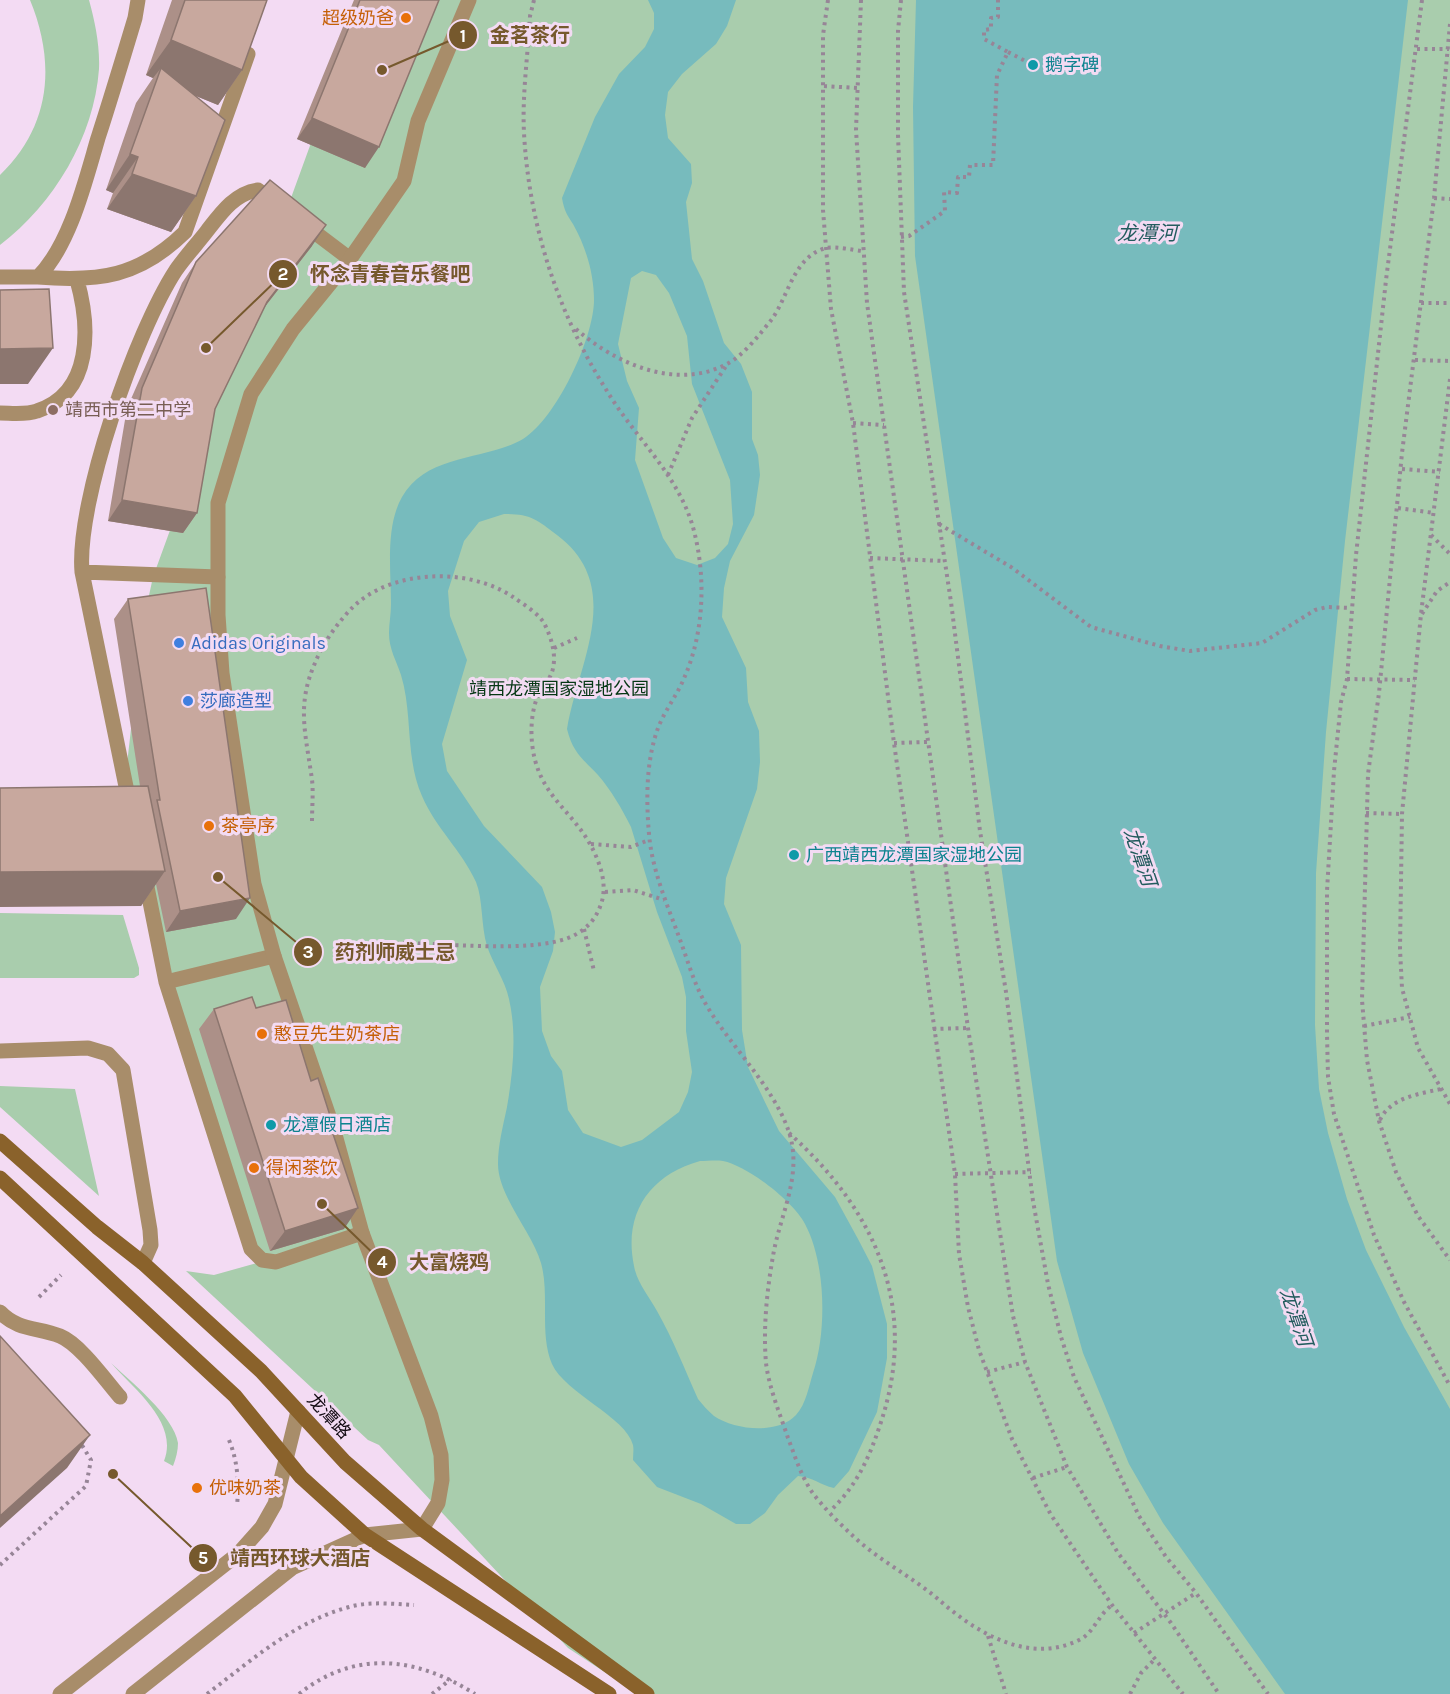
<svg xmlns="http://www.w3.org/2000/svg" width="1450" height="1694" font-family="Karla,'Noto Sans SC',sans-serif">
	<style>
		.green { fill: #a9cdad }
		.water { fill: #77bbbd; fill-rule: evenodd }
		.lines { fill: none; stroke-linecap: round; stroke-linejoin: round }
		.path { stroke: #978597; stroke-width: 4; stroke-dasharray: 3 4.5; stroke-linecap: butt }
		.lane { stroke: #a88d6a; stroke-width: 15 }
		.street { stroke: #a88d6a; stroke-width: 15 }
		.secondary { stroke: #8a622b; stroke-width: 15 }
		.wall { fill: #ac9088 }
		.shaded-wall { fill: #8c766f }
		.building { fill: #c8a89e; stroke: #8c766f; stroke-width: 1.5 }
		.food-dot { fill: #e8710a; stroke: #f3dbf3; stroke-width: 2 }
		.culture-dot { fill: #0f9aa8; stroke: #f3dbf3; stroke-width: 2 }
		.education-dot { fill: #8d6e63; stroke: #f3dbf3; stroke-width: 2 }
		.shop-dot { fill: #3f7fe0; stroke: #f3dbf3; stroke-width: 2 }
		.labels { text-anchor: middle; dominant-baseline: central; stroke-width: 6; stroke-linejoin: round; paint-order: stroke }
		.food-label { font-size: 18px; fill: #c56008; stroke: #f3dbf3; text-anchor: start }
		.culture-label { font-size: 18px; fill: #0d838f; stroke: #f3dbf3; text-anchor: start }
		.education-label { font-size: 18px; fill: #785e54; stroke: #f3dbf3; text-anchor: start }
		.shop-label { font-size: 18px; fill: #366cbe; stroke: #f3dbf3; text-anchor: start }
		.park-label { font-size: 18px; fill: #053714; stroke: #f3dbf3 }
		.street-label { font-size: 18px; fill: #140c14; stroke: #f3dbf3 }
		.water-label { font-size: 20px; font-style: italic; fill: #225c5e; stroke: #f3dbf3 }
		.leader { fill: none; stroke: #76592d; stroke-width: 2 }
		.callout-dot { fill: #76592d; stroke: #f3dbf3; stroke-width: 2 }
		.mark-label { font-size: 18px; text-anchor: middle; font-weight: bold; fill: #fff }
		.callout-label { font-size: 20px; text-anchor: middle; font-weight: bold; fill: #76592d; stroke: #f3dbf3; stroke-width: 6; stroke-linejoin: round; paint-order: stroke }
	</style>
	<rect width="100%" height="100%" fill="#f3dbf3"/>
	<path class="green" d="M 30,0 L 89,0 C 95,22 100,45 99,69 C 94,137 54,204 0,245 L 0,175 C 51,126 56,63 30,0 Z
		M 383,0 L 1450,0 L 1450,1694 L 638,1694 L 568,1648 L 379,1445 L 368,1440 L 186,1271 L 214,1275 L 257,1263 L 205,1121 L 126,773 L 143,623 L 153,577 L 327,99 Z
		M 0,913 L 123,915 L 139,968 L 139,975 L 134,978 L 0,978 Z
		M 0,1086 L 75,1089 L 99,1196 L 0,1107 Z
		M 111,1363 C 130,1381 174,1416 178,1443 C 178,1451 176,1458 173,1466 L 164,1461 C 179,1423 134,1389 111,1363 Z"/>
	<path class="water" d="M 648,0 L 736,0 L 727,26 L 716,44 L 682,74 L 668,92 L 665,115 L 668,138 L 691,164 L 692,183 L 686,202 L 692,259 L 703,281 L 724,343 L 741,364 L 752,392 L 752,439 L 758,455 L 760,475 L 754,515 L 730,561 L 724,588 L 722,617 L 746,668 L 748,702 L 759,731 L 760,762 L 757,789 L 726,878 L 724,904 L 741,945 L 742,1030 L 748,1067 L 779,1131 L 835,1197 L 858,1239 L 872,1266 L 887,1324 L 887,1358 L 877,1412 L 849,1471 L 834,1488 C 820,1485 813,1477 798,1476 L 778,1495 L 765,1513 L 750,1524 L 736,1524 L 701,1504 L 657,1487 L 633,1460 C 633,1455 634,1450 633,1445 C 626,1417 565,1393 552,1364 C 539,1333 550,1295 541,1263 C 532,1232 498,1196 498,1164 C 498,1145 503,1126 507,1107 C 513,1072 517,1034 509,999 C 505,980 493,964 487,946 C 481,926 483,899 476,882 C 462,851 435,827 422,796 C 405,758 413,714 401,675 C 396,660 389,649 389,633 C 389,624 391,614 391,604 C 391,571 385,527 402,497 C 427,453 485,461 523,439 C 556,419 594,338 594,300 C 594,274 586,247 573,224 C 567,215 564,210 562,198 L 595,117 L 619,74 L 645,47 L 654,29 L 654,13 ZM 642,271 L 656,275 L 669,293 L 687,336 L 692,384 L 730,480 L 733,524 L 728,544 L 715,558 L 697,565 L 676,558 L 663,538 L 635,460 L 639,408 L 627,381 L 618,344 L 631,278 ZM 504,514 C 530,514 536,519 557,535 C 626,587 578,663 567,729 C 573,753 582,758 598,775 C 611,790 622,809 631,827 L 657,912 L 682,977 L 686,997 L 686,1031 L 692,1072 L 688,1092 L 679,1112 L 642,1140 L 621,1147 L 583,1133 L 568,1110 L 562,1071 L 551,1056 L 542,1031 L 540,987 L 553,951 L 555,932 L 551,912 L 542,887 L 484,826 L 447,771 L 442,744 L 467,660 L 450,616 L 448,591 L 464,541 L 479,522 ZM 700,1161 C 707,1161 716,1160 723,1161 C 748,1166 794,1202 805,1224 C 826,1263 827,1332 813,1373 C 809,1386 806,1404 796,1415 C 777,1435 735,1430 714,1416 C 708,1411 703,1405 698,1399 C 685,1370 673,1339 657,1311 C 649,1296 637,1283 634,1266 C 623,1213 650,1175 700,1161 Z
		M 916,0 L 1408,0 L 1345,541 L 1326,732 L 1316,873 L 1315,1025 L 1319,1089 L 1328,1133 L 1347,1199 L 1366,1250 L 1404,1327 L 1450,1409 L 1450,1694 L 1285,1694 L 1163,1523 L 1129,1464 L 1083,1353 L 1057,1261 L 915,256 L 913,107 Z"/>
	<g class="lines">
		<path class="path" d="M 534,0 L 530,16 C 528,55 522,94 524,133 C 529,225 558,314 607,391 C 635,438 680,476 694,531 C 706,577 704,632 685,676 C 678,694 665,710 658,728 C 646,761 646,799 649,834 C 652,870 667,904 679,937 C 687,958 693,981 704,1001 C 728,1044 773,1085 789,1132 C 803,1176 780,1214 773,1256 C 767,1290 763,1328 766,1363 C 769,1388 780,1414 788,1438 C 795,1456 801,1476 812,1492 C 823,1507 838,1522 852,1535 C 878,1560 911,1576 938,1599 C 975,1632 1028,1665 1079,1640 C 1094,1633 1098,1615 1112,1605
			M 828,0 L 823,35 L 823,210 L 831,309 L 853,423 L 894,743 L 955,1174 L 959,1254 L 968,1307 L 979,1350 L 1012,1439 L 1051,1515 L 1112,1605 L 1183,1694
			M 861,0 L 856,130 L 867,303 L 968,1028 L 1013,1316 L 1025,1362 L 1067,1467 L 1118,1553 L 1171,1623 L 1219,1694
			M 901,0 L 898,31 L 898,135 L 904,292 L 951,602 L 980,831 L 1006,992 L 1033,1201 L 1048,1284 L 1061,1337 L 1074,1377 L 1139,1516 L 1166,1557 L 1196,1593 L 1268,1694
			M 1422,0 L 1386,280 L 1356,555 L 1347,679 L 1341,702 L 1334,771 L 1327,891 L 1327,1034 L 1328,1077 L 1334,1114 L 1374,1235 L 1404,1302 L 1450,1386
			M 1450,24 L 1434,198 L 1402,453 L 1379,693 L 1368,774 L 1362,1000 L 1367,1060 L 1379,1121 L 1396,1172 L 1418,1216 L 1450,1260
			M 1417,49 L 1449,49
			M 1008,52 L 1033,65
			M 824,86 L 857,88
			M 1434,198 L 1450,199
			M 901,237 L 909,236 L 945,211 L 944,192 L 957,193 L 958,177 L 969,177 L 970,165 L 993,165 L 997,75 L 1008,52 L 984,39 L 984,30 L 991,29 L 991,18 L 998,17 L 998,0
			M 1421,303 L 1450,303
			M 576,329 C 615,363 675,391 727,364 C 744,355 760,334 772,319 C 788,297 794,256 826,248 C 836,246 852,250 862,251
			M 1415,360 L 1450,361
			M 1450,379 L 1421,614 L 1402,814 L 1400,949 L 1402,988 L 1418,1048 L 1450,1104
			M 853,423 L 884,425
			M 1402,469 L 1440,472
			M 668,475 L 692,418 L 728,363
			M 1398,508 L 1434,513
			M 939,524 L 1011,567 L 1091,627 L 1160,646 L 1190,651 L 1262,643 L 1315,610 L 1327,607 L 1351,608
			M 1431,535 L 1450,554
			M 870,558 L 945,561
			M 1422,614 L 1437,591 L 1450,582
			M 554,648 L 577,638
			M 1347,679 L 1415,680
			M 894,743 L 927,742
			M 1366,813 L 1402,814
			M 312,821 C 312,805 314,788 311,773 C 305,731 297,704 315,663 C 323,643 338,622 353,607 C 392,569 469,567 513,597 C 523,604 540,614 545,625 C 552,639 557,657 552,672 C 549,681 541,689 537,698 C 530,716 530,741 535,760 C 545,798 572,812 590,844 C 600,862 608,885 601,904 C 596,920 584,932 568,938 C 529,953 443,943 398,943
			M 591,844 L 631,847 L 649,840
			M 910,854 L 946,855
			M 605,892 L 633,890 L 664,900
			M 584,929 L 594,971
			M 1364,1026 L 1410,1017
			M 933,1029 L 968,1028
			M 1380,1120 C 1390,1098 1418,1094 1441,1089
			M 789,1133 C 876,1211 919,1307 881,1422 C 870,1456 857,1486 830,1511
			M 955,1174 L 1031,1172
			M 39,1297 L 61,1275
			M 987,1372 L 1025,1362
			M 229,1440 C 238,1462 239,1483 237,1506
			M 1033,1478 L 1067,1467
			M 0,1565 L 86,1486 L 91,1460 L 80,1442
			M 1134,1633 L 1196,1593
			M 988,1636 L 1006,1694
			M 207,1694 C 252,1660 294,1622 349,1607 C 370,1601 393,1604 414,1605
			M 299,1694 C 355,1649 417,1657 475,1694
			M 432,1694 L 451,1679
			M 1130,1694 L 1141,1673 L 1155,1659"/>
		<path class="lane" d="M 305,225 L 350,259
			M 0,277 L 38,277 C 70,245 85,182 98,138 C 111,98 123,58 135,18 L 138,0
			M 38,277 C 99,282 139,277 185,232 L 248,54
			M 0,413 C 11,413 26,415 37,411 C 93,393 90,326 77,280
			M 82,572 L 218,577
			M 130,806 L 82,572 C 76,502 136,331 176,270 C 185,257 197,244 207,231 C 221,213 235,193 258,190 L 276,203
			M 145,877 L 166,982 L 251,1249 L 262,1260 L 276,1262 L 362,1233
			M 166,982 L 274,956
			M 0,1051 L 88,1048 L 108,1054 L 123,1070 L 150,1230 L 151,1245 L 143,1263
			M 0,1312 C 18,1331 38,1327 60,1336 C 80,1344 106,1381 120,1397"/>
		<path class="street" d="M 60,1694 L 238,1554 L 262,1527 L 275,1504 L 298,1411
			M 133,1694 L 292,1568 L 365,1535 L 422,1529 L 438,1503 L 442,1480 L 441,1455 L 431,1416 L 362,1233 L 334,1131 L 274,956 L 254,884 L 222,673 L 218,615 L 218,503 L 251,394 L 293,329 L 350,259 L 404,181 L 418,121 L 469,0"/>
		<path class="secondary" d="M 0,1141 L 97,1227 L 143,1263 L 261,1371 L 345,1462 L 422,1529 L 647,1694
			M 0,1178 L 235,1396 L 301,1477 L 365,1535 L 609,1694"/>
	</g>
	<path class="wall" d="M 172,0 L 267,0 L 242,70 L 218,105 L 196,96 L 196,196 L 171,232 L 107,209 L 113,193 L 106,190 L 136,103 L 153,78 L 146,75 Z
		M 354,0 L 439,0 L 365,168 L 297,139 Z
		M 312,246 L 264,308 L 215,409 L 197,513 L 183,533 L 108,521 L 127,408 L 182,283 L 196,262 Z
		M 128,599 L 236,919 L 166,932 L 156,884 L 141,906 L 140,786 L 114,619 Z
		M 256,1008 L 311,1081 L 332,1130 L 344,1229 L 270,1251 L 199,1029 L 214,1009 Z"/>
	<path class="shaded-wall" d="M 171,40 L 242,70 L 218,105 L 157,80 L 161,68 L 153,78 L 146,75 Z
		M 312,118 L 379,147 L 365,168 L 297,139 Z
		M 130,154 L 138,157 L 113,193 L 106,190 Z
		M 132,174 L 196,196 L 171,232 L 107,209 Z
		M 326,225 L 312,246 L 252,323 L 267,302 Z
		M 53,348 L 28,384 L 0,384 L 0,349 Z
		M 122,500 L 197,513 L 183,533 L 108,521 Z
		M 165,871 L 141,906 L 0,907 L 0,872 Z
		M 250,898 L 236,919 L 166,932 L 180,911 Z
		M 358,1208 L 344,1229 L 270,1251 L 285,1231 Z
		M 90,1435 L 67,1468 L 0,1528 L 0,1516 Z"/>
	<path class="building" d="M 185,0 L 267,0 L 242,70 L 171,40 Z
		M 360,0 L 439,0 L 379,147 L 312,118 Z
		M 161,68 L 225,120 L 196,196 L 132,174 L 138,157 L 130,154 Z
		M 270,180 L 326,225 L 267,302 L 215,409 L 197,513 L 122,500 L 142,388 L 196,262 Z
		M 49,289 L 53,348 L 0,349 L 0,290 Z
		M 206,588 L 250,898 L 180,911 L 157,800 L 160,800 L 128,599 Z
		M 148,786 L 165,871 L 0,872 L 0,788 Z
		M 252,997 L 256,1008 L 286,1000 L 311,1081 L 318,1078 L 334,1128 L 331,1128 L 358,1208 L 285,1231 L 214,1009 Z
		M 0,1336 L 90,1435 L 0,1516 Z"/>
	<g class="food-dot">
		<circle cx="406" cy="18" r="6"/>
		<circle cx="209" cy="826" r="6"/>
		<circle cx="262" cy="1034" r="6"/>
		<circle cx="254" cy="1168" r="6"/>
		<circle cx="197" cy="1488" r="6"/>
	</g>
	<g class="culture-dot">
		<circle cx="1033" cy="65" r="6"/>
		<circle cx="794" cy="855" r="6"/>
		<circle cx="271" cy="1125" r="6"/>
	</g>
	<circle class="education-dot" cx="53" cy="410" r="6"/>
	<g class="shop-dot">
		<circle cx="179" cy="643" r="6"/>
		<circle cx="188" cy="701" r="6"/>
	</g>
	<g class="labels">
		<g class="food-label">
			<text x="394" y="18" text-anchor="end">超级奶爸</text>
			<text x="221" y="826">茶亭序</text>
			<text x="274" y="1034">憨豆先生奶茶店</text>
			<text x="266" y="1168">得闲茶饮</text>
			<text x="209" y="1488">优味奶茶</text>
		</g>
		<g class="culture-label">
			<text x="1045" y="65">鹅字碑</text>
			<text x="806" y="855">广西靖西龙潭国家湿地公园</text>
			<text x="283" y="1125">龙潭假日酒店</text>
		</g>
		<g class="education-label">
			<text x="65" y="410">靖西市第二中学</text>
		</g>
		<g class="shop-label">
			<text x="191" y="643">Adidas Originals</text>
			<text x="200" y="701">莎廊造型</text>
		</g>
		<g class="park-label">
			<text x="559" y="689">靖西龙潭国家湿地公园</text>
		</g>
		<g class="street-label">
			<text transform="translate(329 1416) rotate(47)">龙潭路</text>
		</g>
		<g class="water-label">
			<text x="1147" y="233">龙潭河</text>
			<text transform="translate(1140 857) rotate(71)">龙潭河</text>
			<text transform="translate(1296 1317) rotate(71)">龙潭河</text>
		</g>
	</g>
	<path class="leader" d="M382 70L463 35M206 348L283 274M218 877L308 952M322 1204L382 1262M113 1474L203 1558"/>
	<g class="callout-dot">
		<circle cx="382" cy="70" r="6"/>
		<circle cx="206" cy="348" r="6"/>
		<circle cx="218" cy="877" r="6"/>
		<circle cx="322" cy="1204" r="6"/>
		<circle cx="113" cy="1474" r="6"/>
		<circle cx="463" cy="35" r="15"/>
		<circle cx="283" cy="274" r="15"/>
		<circle cx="308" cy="952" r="15"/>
		<circle cx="382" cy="1262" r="15"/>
		<circle cx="203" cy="1558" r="15"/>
	</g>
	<g class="mark-label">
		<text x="463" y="42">1</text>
		<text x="283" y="280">2</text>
		<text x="308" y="958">3</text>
		<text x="382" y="1268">4</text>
		<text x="203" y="1564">5</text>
	</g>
	<g class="callout-label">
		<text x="530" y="42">金茗茶行</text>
		<text x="390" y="281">怀念青春音乐餐吧</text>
		<text x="395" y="959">药剂师威士忌</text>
		<text x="449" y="1269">大富烧鸡</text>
		<text x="300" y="1565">靖西环球大酒店</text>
	</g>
</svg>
